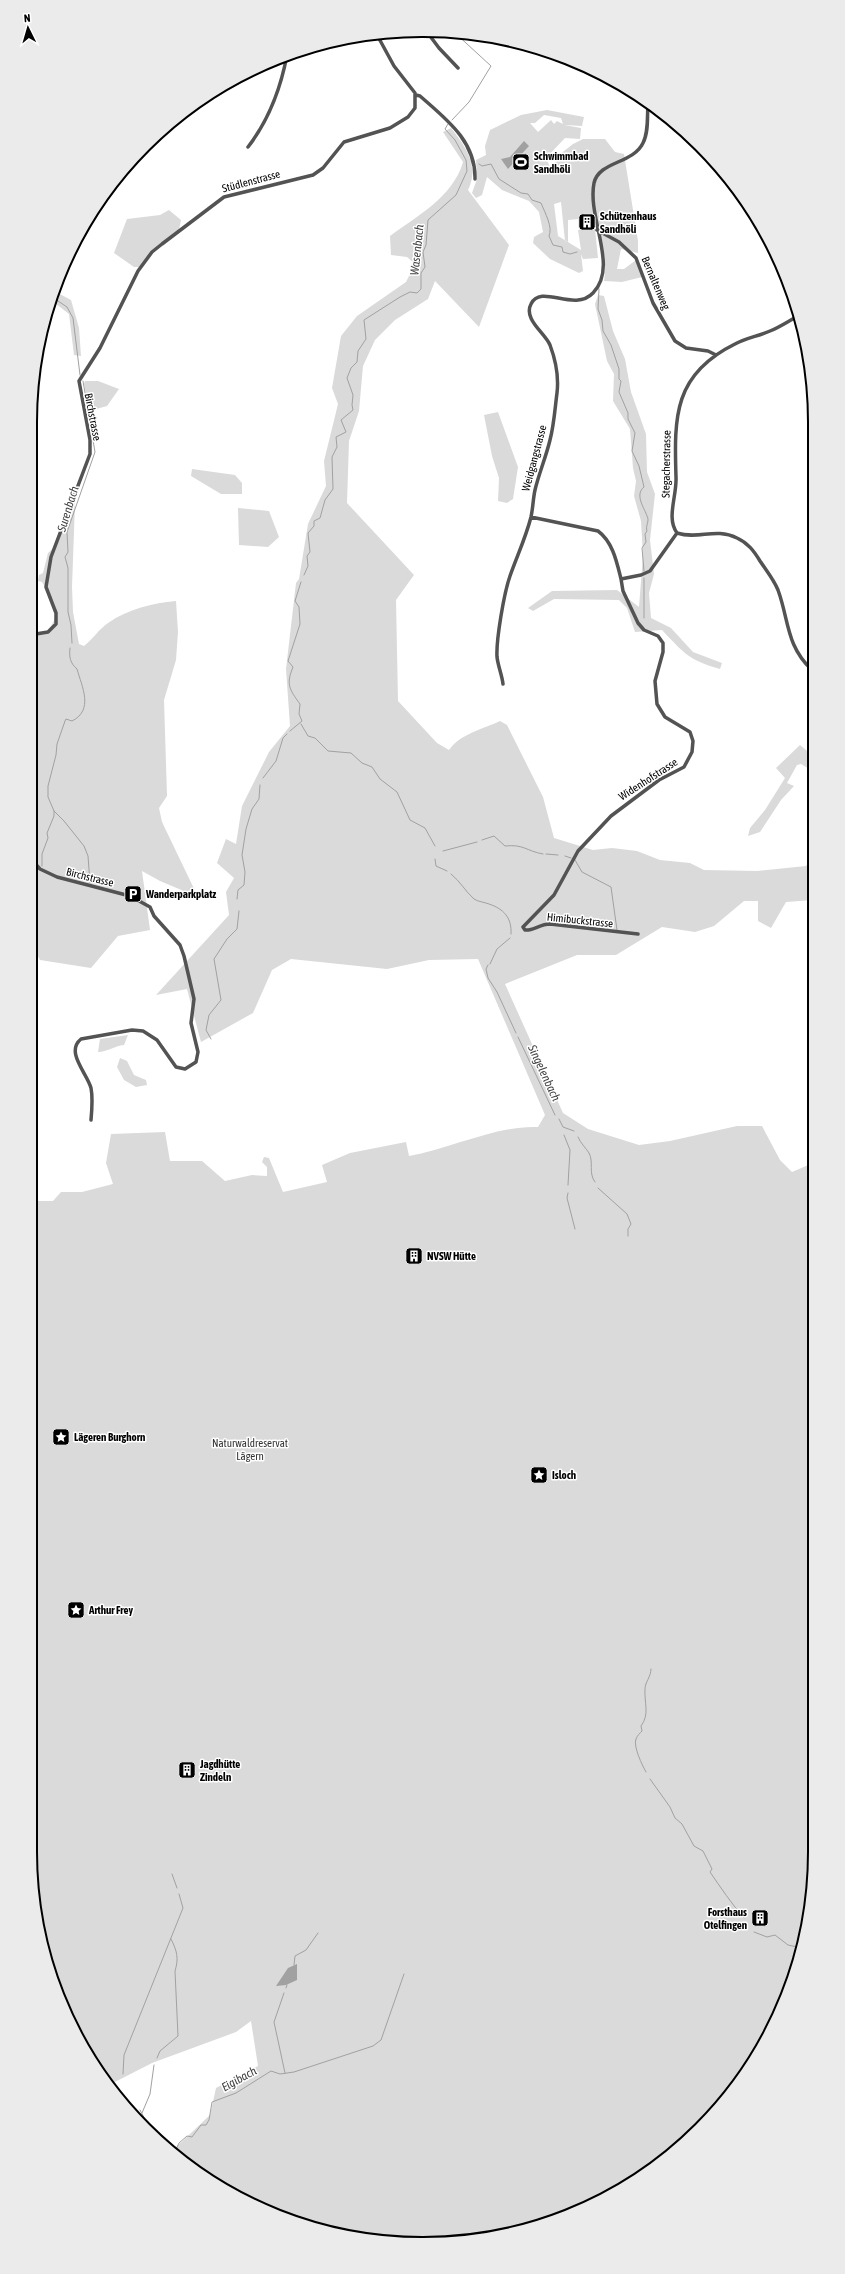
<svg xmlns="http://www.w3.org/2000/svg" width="845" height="2274" font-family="'Asap Condensed',sans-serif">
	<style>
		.green { fill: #dadada; fill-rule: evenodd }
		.water { fill: #a1a1a1 }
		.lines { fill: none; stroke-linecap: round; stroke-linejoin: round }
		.stream { stroke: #a1a1a1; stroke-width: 1 }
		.street { stroke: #535353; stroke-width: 3.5 }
		.labels { text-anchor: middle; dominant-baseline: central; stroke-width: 3; stroke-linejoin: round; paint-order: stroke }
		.poi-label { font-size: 11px; font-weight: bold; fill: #000; stroke: #fff; text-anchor: start }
		.street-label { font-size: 11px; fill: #000; stroke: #fff }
		.park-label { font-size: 11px; fill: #313131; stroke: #fff }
		.water-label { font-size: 12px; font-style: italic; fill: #424242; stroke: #fff }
		.rim { fill: none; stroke: #000; stroke-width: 2 }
	</style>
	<rect width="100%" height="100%" fill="#fff"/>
	<path class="green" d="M 547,110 L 584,117 L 582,126 L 564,125 L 581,128 L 580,139 L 565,138 L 546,158 L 550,167 L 560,158 L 559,155 L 573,144 L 583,139 L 605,139 L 615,152 L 624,154 L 638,241 L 638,253 L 621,249 L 617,269 L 624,269 L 636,260 L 642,277 L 622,282 L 604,281 C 608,255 600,238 596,213 L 580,214 L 579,219 L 568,220 L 568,242 L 565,241 L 561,202 L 554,204 L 558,236 L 581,250 L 578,230 L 595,229 L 598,258 L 583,259 L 581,254 L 583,271 L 579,273 L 550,259 L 533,243 L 534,237 L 543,232 L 539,212 L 529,201 L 502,190 L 487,177 L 482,195 L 476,198 L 472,193 L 477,179 L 476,160 L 486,155 L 485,146 L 490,130 L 521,115 ZM 544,115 L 561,118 L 563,124 L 557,121 L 554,124 L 551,120 L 538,132 L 530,123 L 535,123 Z
		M 451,128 C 465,146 480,166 468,190 L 509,245 L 479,327 L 435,281 L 428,299 L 395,320 L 375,340 L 363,366 L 359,411 L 349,441 L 347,503 L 414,575 L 396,600 L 398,701 L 437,743 L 449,750 C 460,734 483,729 500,721 L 507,725 L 543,797 L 554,838 L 593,850 L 612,848 L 637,851 L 660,860 L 690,863 L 704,870 L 757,871 L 806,866 L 813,857 L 813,900 L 786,902 L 771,928 L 758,921 L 758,901 L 744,901 L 714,926 L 695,932 L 662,927 L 616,955 L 577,955 L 505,984 L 563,1113 L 588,1129 L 639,1145 L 670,1141 L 737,1126 L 762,1126 L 780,1160 L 792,1172 L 813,1163 L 815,1851 L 802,1953 L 774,2025 L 734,2090 L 700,2129 L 640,2178 L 573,2214 L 499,2236 L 423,2244 L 371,2241 L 297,2223 L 226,2192 L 171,2152 L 210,2115 L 216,2088 L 258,2066 L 251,2021 L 236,2032 L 152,2063 L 109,2085 L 82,2048 L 51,1978 L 38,1928 L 30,1852 L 30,1206 L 38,1201 L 53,1201 L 61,1192 L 82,1192 L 113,1184 L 106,1163 L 111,1134 L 165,1132 L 170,1161 L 202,1161 L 225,1181 L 252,1175 L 267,1176 L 267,1167 L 262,1162 L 264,1157 L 269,1158 L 283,1192 L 327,1182 L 322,1165 L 350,1153 L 406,1142 L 409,1156 C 450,1149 497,1125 538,1127 L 545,1115 L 478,959 L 429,960 L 387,969 L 291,959 L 272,970 L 253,1013 L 201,1042 L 187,989 L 156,995 L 229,915 L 226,892 L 234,878 L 217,863 L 226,839 L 236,844 L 242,806 L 269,752 L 290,726 L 286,669 L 296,583 L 299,579 L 308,524 L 326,486 L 324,461 L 338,404 L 332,388 L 341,336 L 357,316 L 406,282 L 415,264 L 407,257 L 391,255 L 390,236 C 417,216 453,197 463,162 L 443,132 Z
		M 169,210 L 181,220 L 179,230 L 163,242 L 139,267 L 134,267 L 114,253 L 127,219 L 160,215 Z
		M 54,291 L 71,300 L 79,328 L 81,356 L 74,355 L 69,314 L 51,300 Z
		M 598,295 L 604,296 L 613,331 L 625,359 L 631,392 L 646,434 L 647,472 L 655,494 L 650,540 L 654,574 L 649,593 L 651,618 L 671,628 L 693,652 L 722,663 L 720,669 C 688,660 684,653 662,630 L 635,632 L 627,608 L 619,600 L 554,599 L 533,611 L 528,608 L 552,591 L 617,590 L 639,607 L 643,555 L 641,521 L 634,496 L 636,481 L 633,468 L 630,429 L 613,401 L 614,374 L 607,361 L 595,304 Z
		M 85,381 L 98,381 L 119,389 L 107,406 L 89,411 L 84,384 Z
		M 498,412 L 518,467 L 513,499 L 507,503 L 498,501 L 499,478 L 492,456 L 484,415 Z
		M 192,469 L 235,475 L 242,483 L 242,494 L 221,494 L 191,476 Z
		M 72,503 L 75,503 L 72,587 L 73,612 L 79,644 L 84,646 C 93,639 99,629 108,623 C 128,609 153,603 176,601 L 178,632 L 176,660 L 164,700 L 167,796 L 159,808 L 162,822 L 198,897 L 160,881 L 142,871 L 150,930 L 118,936 L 91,968 L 40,960 L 34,949 L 30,948 L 30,736 L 33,735 L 37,710 L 30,695 L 30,633 L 47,631 C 64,611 54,602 42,582 L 38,581 L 39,575 L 43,573 L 48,553 L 55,547 Z
		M 238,508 L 269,511 L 279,537 L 268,547 L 239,545 Z
		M 800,745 L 812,755 L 813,771 L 801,764 L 797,765 L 787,783 L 794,786 L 781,800 L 760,832 L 748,836 L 750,828 L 765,810 L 785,778 L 776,768 Z
		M 128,1035 L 124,1045 C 114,1046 107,1052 98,1052 L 100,1039 Z
		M 120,1058 L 127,1061 L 134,1075 L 146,1080 L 147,1085 L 136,1087 L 124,1080 L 117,1067 Z
		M 112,2089 L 122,2092 L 139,2115 L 124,2106 Z"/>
	<path class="water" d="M 524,141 L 529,146 L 508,169 L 501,159 L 510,157 Z
		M 297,1964 L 297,1980 L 286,1985 L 276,1986 L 288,1968 Z"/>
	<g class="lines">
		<path class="stream" d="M 452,120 L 469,102 L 491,66 L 454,32
			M 479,164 L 482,166 L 491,164 L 499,179 L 521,193 L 528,194 L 532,200 L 541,203 C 545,213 553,227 549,236 L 553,245 L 562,247 L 563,252 L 570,254 L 577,252
			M 599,289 L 598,309 L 602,320 L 603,331 L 611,345 L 619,369 L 619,379 L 621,381 L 619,392 L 628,413 L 628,419 L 635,433 L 632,451 L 639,466 L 644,487 C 634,495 645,509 647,516 C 650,521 645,526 647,531 L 645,534 L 646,542 L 642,548 L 644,571
			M 52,297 L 67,307 L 73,318 L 80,375
			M 304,575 L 308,566 L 307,556 L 310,552 L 308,533 L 314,526 L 314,521 L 320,518 L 325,500 L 333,489 L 332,457 L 337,447 L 336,437 L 346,432 L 341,420 L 353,410 L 352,405 L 353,395 L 347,378 L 351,368 L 357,362 L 358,351 L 366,339 L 364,320 L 400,297 L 410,292 L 417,293 L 421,289 L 421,273 L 425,267 L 423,252 L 426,245 L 428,220 L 456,195 L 467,171 L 466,160 L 455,140 L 445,129 L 448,124
			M 644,578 L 644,618
			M 72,643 L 71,625 L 68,612 L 68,568 L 65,557 L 68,552 L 67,532 L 95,452 L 83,381
			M 70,648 C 69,657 70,663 77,669 C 82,687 94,710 72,721 L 66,719 L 65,721 L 57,744 L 56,755 L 48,786 L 48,797 L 54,811 L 64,821 L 84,846 L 88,856 L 90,883
			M 301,724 L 308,736 L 315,738 L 328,751 L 351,753 L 362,763 L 372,767 L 380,779 L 397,792 L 410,820 L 425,828 L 435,846
			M 290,731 L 302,721 L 299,714 L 300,704 C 289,689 286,684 293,667 L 288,661 L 300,624 L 299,607 L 295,601 L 301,582
			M 263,778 L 276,761 L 283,738 L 287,734
			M 482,840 L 494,836 L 505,846 C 524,844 526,851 543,854
			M 443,851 L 477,842
			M 546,854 L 558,855
			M 565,856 L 571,858
			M 435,859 L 436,866 L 447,871
			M 575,860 L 582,872 L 611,887 L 617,930
			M 42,866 L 42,854 L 48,838 L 47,833 L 54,816 L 54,811
			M 451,874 C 460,881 465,891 474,899 C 479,902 484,902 489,904 C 504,909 512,918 511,934
			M 237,899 L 238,890 L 244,885 L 245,872 L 242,855 L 246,829 L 252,809 L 259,799 L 260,785
			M 490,964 L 497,949 L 510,938
			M 488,965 L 486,969 L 488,978 L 497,992 L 516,1033
			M 518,1037 L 555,1115
			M 211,1039 L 206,1030 L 209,1015 L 221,1000 L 214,959 L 227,939 L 237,929 L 239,911
			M 559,1119 L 563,1127 L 574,1131
			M 564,1135 L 570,1150 L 568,1185
			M 578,1137 C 581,1144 586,1148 589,1153 C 594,1162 588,1173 595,1182
			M 598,1188 L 627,1214 L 631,1224 L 628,1229 L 628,1236
			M 568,1193 L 567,1198 L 575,1229
			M 646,1772 C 642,1765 633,1746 636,1739 C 637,1736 640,1733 642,1731 L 641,1726 C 650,1714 644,1703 645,1689 C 645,1682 651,1677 651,1669
			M 650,1779 L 670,1807 L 675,1818 L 682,1824 L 694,1846 L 703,1851 L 712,1869 L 710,1872 C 721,1888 731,1903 744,1918
			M 172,1874 L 177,1888
			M 754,1932 L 767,1937 L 775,1935 L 788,1945 L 802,1948
			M 294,1965 L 295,1956 L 306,1950 L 318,1933
			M 286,1988 L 287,1985
			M 284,1993 L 274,2022 L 285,2073
			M 157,2058 L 160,2051 L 178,2036 L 175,1971 C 179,1958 177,1951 171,1939
			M 123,2074 L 124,2055 L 183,1908 L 179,1894
			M 140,2110 L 147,2123
			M 142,2113 L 150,2094 L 154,2065
			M 148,2126 L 152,2135
			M 174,2154 L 179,2143 L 187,2136 L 192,2137 L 201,2125 L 206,2125 L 209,2120 L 212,2102 L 236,2093 L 271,2071 L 280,2074 L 294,2072 L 373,2046 L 381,2040 L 404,1974"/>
		<path class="street" d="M 427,32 L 439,48 L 458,68
			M 416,95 L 420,96 C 446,119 476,141 475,179
			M 248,147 C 268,121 281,87 287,55
			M 597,230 L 619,242 L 636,258 L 653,303 L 675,341 L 686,348 L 708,351 L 716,355
			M 531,517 L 598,531 C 613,542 617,563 621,579
			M 677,533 C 666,518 677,496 676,477 C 674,416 674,374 735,344 C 746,338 759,336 770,331 C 780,327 790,320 800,315
			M 677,533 C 699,540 715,527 737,538 C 748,543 754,551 760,561 C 766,570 774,580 778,590 C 789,620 786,646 812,670
			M 30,635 L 48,632 L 56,624 L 56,613 L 46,587 L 51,557 L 90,454 L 90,440 L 79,381 L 100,348 L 138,271 L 152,252 L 162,244 L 224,197 L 313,175 L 323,168 L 344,142 L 390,128 L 408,117 L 415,108 L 415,93 L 394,66 L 376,33
			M 503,684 C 502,675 498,666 497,657 C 496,640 504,593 510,576 C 517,556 526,537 531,517 C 533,508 533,499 535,490 C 539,473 546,457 550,440 C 554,425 555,408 557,393 C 559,376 556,361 550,345 C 545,333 523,319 531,304 C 541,283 574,313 593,293 C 619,267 587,218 594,183 C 599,161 633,164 643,143 C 649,132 647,115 648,102
			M 30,707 L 33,722 L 30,738
			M 30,858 L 40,869 L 57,877 L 130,896 L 150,907 L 154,916 L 180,945 L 184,956 L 194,999 L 191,1023 L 198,1052 L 196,1062 L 185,1069 L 176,1067 L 157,1040 L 143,1031 L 132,1030 L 81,1039 C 65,1052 87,1073 91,1088 C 93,1098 92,1109 91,1120
			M 638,934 L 550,924 C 540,924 533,931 525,930 L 523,927 L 554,895 L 578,851 L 611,816 L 659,780 L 684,767 L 692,752 L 693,741 L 690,732 L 665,717 L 657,704 L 655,681 L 663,652 L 663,643 L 658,636 L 644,630 L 638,623 L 623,591 L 621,579 L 641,575 L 650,571 L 677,533"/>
	</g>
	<defs>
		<symbol id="stadium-square" viewBox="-11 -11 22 22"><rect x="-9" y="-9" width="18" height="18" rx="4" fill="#000" stroke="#fff"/><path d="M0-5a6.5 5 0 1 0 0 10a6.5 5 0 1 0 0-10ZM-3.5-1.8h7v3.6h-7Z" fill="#fff"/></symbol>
		<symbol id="building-square" viewBox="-11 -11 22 22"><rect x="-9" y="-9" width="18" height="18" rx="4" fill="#000" stroke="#fff"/><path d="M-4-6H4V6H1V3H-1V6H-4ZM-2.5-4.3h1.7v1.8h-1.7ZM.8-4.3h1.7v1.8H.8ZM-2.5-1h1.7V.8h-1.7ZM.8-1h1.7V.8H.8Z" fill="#fff"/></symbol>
		<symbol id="parking-square" viewBox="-11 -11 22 22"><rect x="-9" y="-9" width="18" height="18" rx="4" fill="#000" stroke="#fff"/><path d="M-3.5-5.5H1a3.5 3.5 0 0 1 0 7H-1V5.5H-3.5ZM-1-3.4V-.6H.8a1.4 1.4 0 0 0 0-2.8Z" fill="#fff"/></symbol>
		<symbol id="sight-square" viewBox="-11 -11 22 22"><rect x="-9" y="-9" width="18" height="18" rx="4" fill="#000" stroke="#fff"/><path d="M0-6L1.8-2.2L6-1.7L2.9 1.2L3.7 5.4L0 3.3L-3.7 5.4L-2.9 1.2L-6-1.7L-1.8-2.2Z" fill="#fff"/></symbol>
	</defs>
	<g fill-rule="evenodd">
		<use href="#stadium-square" x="511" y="152" width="20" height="20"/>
		<use href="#building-square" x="577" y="212" width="20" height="20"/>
		<use href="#parking-square" x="123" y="884" width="20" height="20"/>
		<use href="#building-square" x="404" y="1246" width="20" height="20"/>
		<use href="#sight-square" x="51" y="1427" width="20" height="20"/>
		<use href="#sight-square" x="529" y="1465" width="20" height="20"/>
		<use href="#sight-square" x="66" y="1600" width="20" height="20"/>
		<use href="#building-square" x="177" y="1760" width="20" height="20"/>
		<use href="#building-square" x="750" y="1908" width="20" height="20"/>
	</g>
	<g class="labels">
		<g class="poi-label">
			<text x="534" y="156">Schwimmbad<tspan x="534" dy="13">Sandhöli</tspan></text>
			<text x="600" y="216">Schützenhaus<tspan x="600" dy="13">Sandhöli</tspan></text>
			<text x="146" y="894">Wanderparkplatz</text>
			<text x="427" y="1256">NVSW Hütte</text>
			<text x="74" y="1437">Lägeren Burghorn</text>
			<text x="552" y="1475">Isloch</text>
			<text x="89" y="1610">Arthur Frey</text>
			<text x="200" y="1764">Jagdhütte<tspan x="200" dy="13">Zindeln</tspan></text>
			<text x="747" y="1912" text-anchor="end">Forsthaus<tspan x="747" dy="13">Otelfingen</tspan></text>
		</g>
		<g class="street-label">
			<text transform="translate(251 181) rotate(-15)">Stüdlenstrasse</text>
			<text transform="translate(656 283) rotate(67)">Bernaltenweg</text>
			<text transform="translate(93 417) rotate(79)">Birchstrasse</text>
			<text transform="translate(534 458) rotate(-75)">Weidgangstrasse</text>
			<text transform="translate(666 464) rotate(-89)">Stegacherstrasse</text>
			<text transform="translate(648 779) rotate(-33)">Widenhofstrasse</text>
			<text transform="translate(90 877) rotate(14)">Birchstrasse</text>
			<text transform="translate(580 920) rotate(6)">Himibuckstrasse</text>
		</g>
		<g class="park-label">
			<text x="250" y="1443">Naturwaldreservat<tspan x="250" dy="13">Lägern</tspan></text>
		</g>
		<g class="water-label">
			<text transform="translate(417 250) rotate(-84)">Wasenbach</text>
			<text transform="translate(68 509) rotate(-73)">Surenbach</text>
			<text transform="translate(544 1073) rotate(65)">Singelenbach</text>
			<text transform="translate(239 2079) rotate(-29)">Eigibach</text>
		</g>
	</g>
	<path d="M0 0H845V2274H0ZM422 37H423A385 385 0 0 1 808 422V1852A385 385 0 0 1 423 2237H422A385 385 0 0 1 37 1852V422A385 385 0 0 1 422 37Z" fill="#ebebeb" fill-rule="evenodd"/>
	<path class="rim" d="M422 37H423A385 385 0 0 1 808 422V1852A385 385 0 0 1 423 2237H422A385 385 0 0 1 37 1852V422A385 385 0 0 1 422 37Z"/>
	<g transform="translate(28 28) rotate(355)" stroke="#ffffff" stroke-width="3" paint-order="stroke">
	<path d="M0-3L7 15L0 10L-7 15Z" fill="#000000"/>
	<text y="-6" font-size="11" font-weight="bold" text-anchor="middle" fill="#000000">N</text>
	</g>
</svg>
